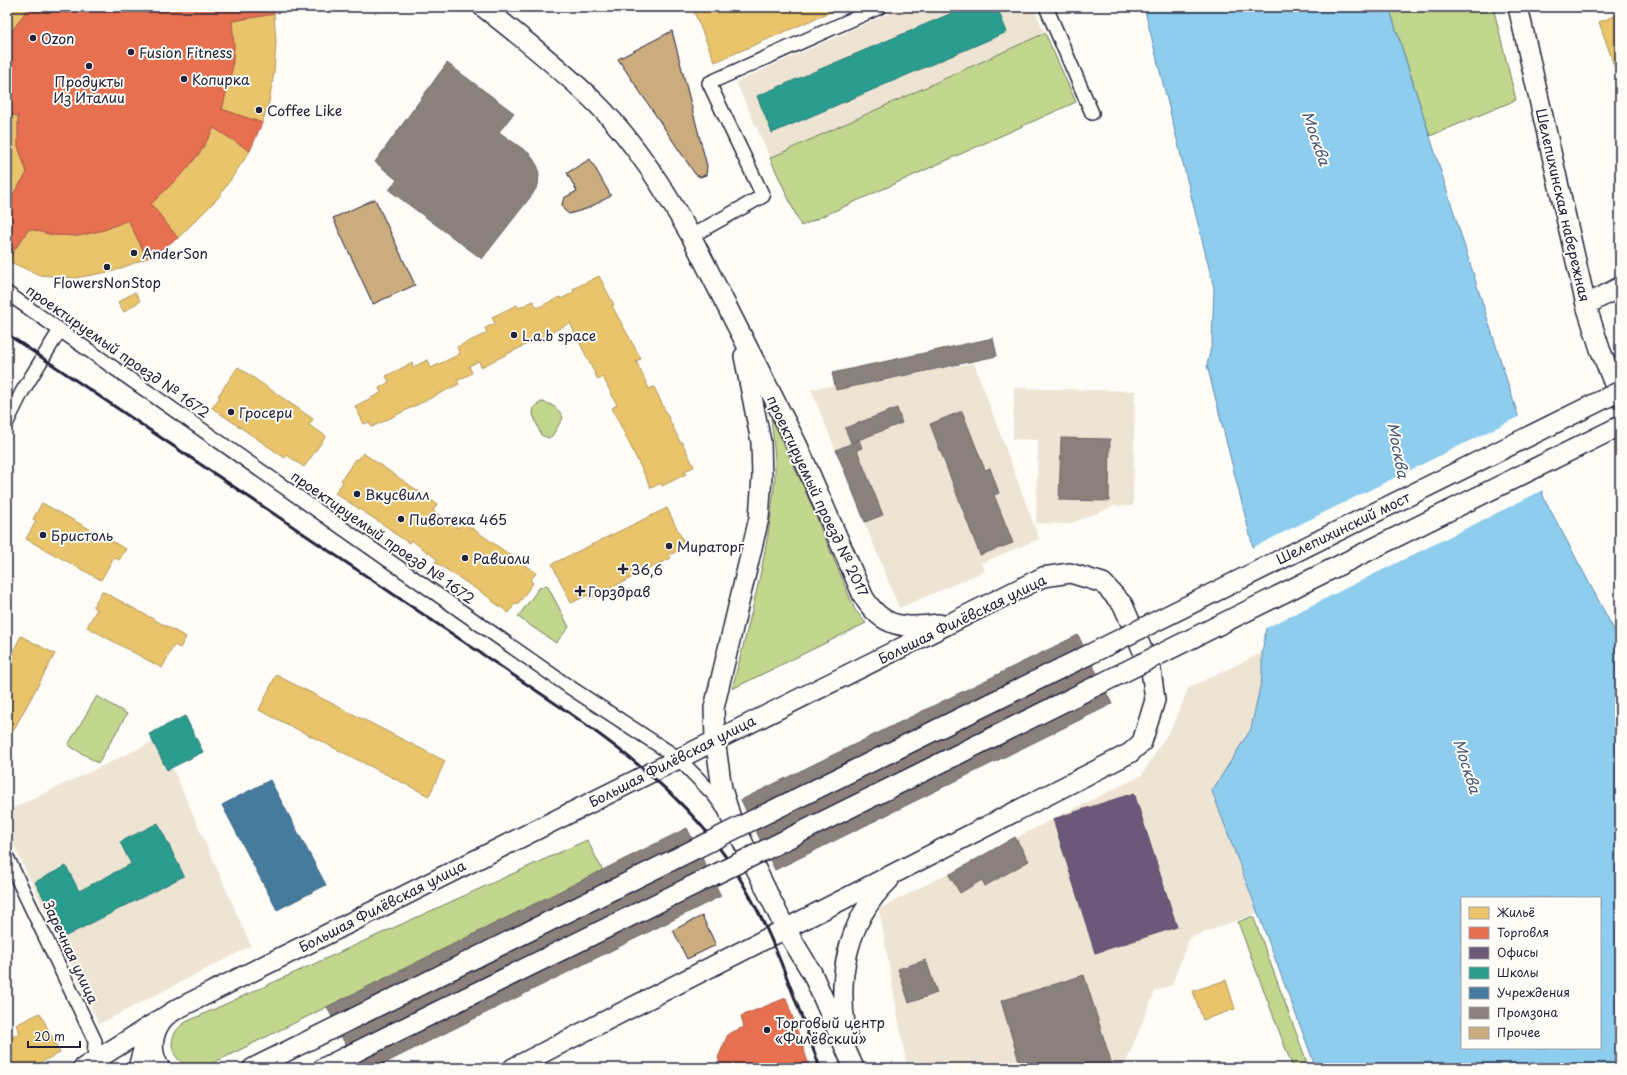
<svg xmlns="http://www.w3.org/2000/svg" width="1627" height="1075" font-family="'Playpen Sans',sans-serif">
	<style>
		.built { fill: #eee4d3 }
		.green { fill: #c1d78d; stroke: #727c64 }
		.water { fill: #8fcdef; stroke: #6389a7; fill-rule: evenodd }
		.pier { fill: #fdfcf7 }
		.homes { fill: #e9c46a; stroke: #ad935c }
		.shops { fill: #e76f51; stroke: #ac584a }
		.offices { fill: #6d597a; stroke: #564867 }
		.schools { fill: #2a9d8f; stroke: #287876 }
		.public { fill: #457b9d; stroke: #3a6080 }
		.industry { fill: #8a817c; stroke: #6b6468 }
		.building { fill: #cbac7f; stroke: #22223b }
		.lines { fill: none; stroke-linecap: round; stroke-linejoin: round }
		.street-casing { stroke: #22223b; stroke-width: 16 }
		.secondary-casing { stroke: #22223b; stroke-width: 22 }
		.street { stroke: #fdfcf7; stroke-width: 13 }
		.secondary { stroke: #fdfcf7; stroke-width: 19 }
		.rail { stroke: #22223b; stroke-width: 3 }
		.secondary-bridge-casing { stroke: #22223b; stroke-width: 22; stroke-linecap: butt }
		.secondary-bridge { stroke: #fdfcf7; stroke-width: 19 }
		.poi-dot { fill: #22223b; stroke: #fdfcf7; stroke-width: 1.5 }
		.labels { text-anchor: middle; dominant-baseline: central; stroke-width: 4; stroke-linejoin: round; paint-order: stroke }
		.poi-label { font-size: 14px; fill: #22223b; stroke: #fdfcf7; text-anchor: start }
		.street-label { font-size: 14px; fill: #22223b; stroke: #fdfcf7 }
		.water-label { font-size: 15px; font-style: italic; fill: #435571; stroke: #fdfcf7 }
	</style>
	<rect width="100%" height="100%" fill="#fdfcf7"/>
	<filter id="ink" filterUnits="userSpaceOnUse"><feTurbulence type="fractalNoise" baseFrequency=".025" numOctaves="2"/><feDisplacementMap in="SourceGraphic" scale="8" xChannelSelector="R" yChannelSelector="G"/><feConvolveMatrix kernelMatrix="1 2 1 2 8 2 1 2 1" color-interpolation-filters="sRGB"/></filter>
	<g filter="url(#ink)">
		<path class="built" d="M 903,7 L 1033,7 L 1076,102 L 801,226 L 736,82 Z
			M 974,363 L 1039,539 L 981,563 L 985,571 L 899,608 L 811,389 Z
			M 1014,388 L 1135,391 L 1133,506 L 1114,506 L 1069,524 L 1036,523 L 1038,440 L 1013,439 Z
			M 1262,653 L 1262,677 L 1251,729 L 1212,791 L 1257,913 L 1189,938 L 1172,985 L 1155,991 L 1124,1068 L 907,1068 L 879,909 L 1053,819 L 1141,776 L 1176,720 L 1188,688 Z
			M 153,742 L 172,767 L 251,946 L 99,1024 L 7,831 L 7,811 Z"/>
		<path class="green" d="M 1389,7 L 1493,7 L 1516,100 L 1430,136 Z
			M 1045,33 L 1076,102 L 801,226 L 770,158 Z
			M 541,402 C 549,402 561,410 563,418 L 552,436 L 549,438 L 541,435 L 533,414 L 534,407 Z
			M 771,417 L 805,490 L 855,610 L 866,623 L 732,689 C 749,623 768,555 774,487 C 777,464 773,440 771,417 Z
			M 547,585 L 569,627 L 556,643 L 518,617 L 539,588 Z
			M 97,696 L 127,714 L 98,763 L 68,745 Z
			M 587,840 L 603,871 L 207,1066 C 176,1075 158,1039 186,1022 Z
			M 1253,916 L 1309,1068 L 1293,1068 L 1238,922 Z"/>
		<path class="water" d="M 1144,7 L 1389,7 L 1544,498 L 1620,641 L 1620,1068 L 1316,1068 L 1212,791 L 1251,729 L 1262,677 L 1262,653 L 1269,610 L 1207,365 L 1212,343 L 1214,288 ZM 1462,898 L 1600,898 L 1600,1048 L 1462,1048 Z"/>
		<path class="pier" d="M 1520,416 L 1543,490 L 1264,629 L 1267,610 L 1252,548 Z"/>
		<path class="homes" d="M 7,7 L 29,7 L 7,38 Z
			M 692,7 L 732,7 L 734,11 L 745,7 L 842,7 L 715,62 Z
			M 274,14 L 276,42 L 274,73 L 269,102 L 262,123 L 222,109 L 232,70 L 234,47 L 232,21 Z
			M 1620,14 L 1620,82 L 1599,22 Z
			M 7,114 L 18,116 L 18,146 L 27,173 L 7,203 Z
			M 214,128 L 250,151 L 218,198 L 178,238 L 151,204 L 186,170 L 201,151 Z
			M 128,220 L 147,258 L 114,271 L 75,278 L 39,275 L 8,261 L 29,229 L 53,235 L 78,236 L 104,230 Z
			M 599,276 L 614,305 L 612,306 L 641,359 L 636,361 L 649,389 L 654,387 L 680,442 L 682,442 L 694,467 L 684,471 L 686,474 L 662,486 L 661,483 L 651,488 L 612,408 L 617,405 L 603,377 L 598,380 L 570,323 L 481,367 L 479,361 L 469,366 L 472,373 L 457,381 L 459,384 L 372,427 L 369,422 L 364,424 L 355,406 L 381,393 L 379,388 L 389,382 L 386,376 L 412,363 L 413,367 L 428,360 L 431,368 L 460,354 L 457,347 L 487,333 L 485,328 L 495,324 L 492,317 L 517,305 L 519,308 L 533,301 L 537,308 L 560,297 L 561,299 L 574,292 L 573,289 Z
			M 135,292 L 140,301 L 124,312 L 118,302 Z
			M 238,367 L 313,419 L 309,425 L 326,436 L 304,467 L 287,455 L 285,458 L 212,408 L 220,397 L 218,396 Z
			M 363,453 L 437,504 L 433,511 L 458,528 L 463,522 L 536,573 L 530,581 L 533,583 L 518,604 L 515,603 L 509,613 L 492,601 L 493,600 L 435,562 L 437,559 L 411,540 L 409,543 L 392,532 L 393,531 L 335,493 L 343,482 L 341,480 L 356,459 L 358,460 Z
			M 42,503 L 126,549 L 119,560 L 114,557 L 101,580 L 26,539 L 36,521 L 33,519 Z
			M 667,508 L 686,547 L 669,555 L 671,558 L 589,599 L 588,595 L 571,603 L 552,564 Z
			M 102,591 L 186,637 L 180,648 L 174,645 L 162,668 L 87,627 L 97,609 L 93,607 Z
			M 21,636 L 55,654 L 7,742 L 7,663 Z
			M 276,675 L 445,761 L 429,796 L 259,710 Z
			M 1226,980 L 1235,1009 L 1203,1020 L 1193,991 Z
			M 40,1013 L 60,1053 L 29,1068 L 7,1068 L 7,1040 L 20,1033 L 16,1025 Z"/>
		<path class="shops" d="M 29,7 L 273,7 L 274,14 L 232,21 L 234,47 L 232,70 L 222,109 L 262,123 L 250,151 L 214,128 L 201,151 L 186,170 L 151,204 L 178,238 L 147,258 L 128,220 L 104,230 L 78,236 L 53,235 L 29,229 L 7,260 L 7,203 L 27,173 L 18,146 L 18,116 L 7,114 L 7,38 Z
			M 786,998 L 810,1068 L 722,1068 L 718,1058 L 728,1034 L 744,1027 L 741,1016 Z"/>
		<path class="offices" d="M 1134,793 L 1177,927 L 1095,953 L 1053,819 Z"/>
		<path class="schools" d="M 966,7 L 997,7 L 1007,32 L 772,133 L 757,96 Z
			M 185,716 L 203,752 L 167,770 L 149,734 Z
			M 158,823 L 184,876 L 64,937 L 35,882 L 66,866 L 79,891 L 131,864 L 120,842 Z"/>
		<path class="public" d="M 270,780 L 326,885 L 277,910 L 222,805 Z"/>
		<path class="industry" d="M 447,63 L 514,113 L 499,132 L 530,154 L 538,167 L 539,176 L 538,185 L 532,195 L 482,259 L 389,190 L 397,180 L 375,162 Z
			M 993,338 L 997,356 L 836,390 L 832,373 Z
			M 897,408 L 902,423 L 851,443 L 845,428 Z
			M 962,411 L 985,470 L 990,468 L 999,493 L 994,495 L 1013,543 L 980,555 L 930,424 Z
			M 1061,438 L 1110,439 L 1109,501 L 1059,500 Z
			M 859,440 L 862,448 L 857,450 L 883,515 L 865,522 L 836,450 Z
			M 1078,635 L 1112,704 L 775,870 L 741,800 Z
			M 687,828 L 721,896 L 375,1068 L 357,1068 L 327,1007 Z
			M 1015,837 L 1029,861 L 985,886 L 982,880 L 960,893 L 949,875 Z
			M 926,960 L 937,993 L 909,1003 L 898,969 Z
			M 1084,975 L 1113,1068 L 1021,1068 L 1001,1001 Z"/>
		<path class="building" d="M 672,31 L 707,166 L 706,175 L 700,177 L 695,174 L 618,59 Z
			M 590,159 L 611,196 L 586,209 L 569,214 L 564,210 L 562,204 L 564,198 L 577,191 L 567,173 Z
			M 375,199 L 415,285 L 373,304 L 333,218 Z
			M 702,916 L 716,945 L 687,959 L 673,930 Z"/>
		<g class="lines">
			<defs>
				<path id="street" d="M 1046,7 L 1092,113
					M 691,236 L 763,196 L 709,83 L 880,7
					M 7,293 L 568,686 L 678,758 L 714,795 L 725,810
					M 7,422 L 22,392 L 60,330
					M 7,857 L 95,1041 L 94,1063"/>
				<path id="secondary" d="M 483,7 C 524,39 564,71 600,107 C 637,145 665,191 691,236 L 797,444 L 863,596 C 882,628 904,629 939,624
					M 1518,7 L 1586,305 L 1600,349 L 1620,399
					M 1586,305 L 1620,287
					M 744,356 L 761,442 L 762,477 L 759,518 L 714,708 L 715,739 L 722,789 L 731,818 L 785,928 L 812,973 L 854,1068
					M 751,821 L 1088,655
					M 765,850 L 1102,683
					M 847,1036 C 836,980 846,921 889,880
					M 83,1068 L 177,1009 L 1043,577 L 1070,573 L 1103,583 L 1123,605 L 1151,670 L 1155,700 L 1142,742 L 1130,753 L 513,1068
					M 138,1068 L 148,1031
					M 160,1068 C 149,1051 152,1030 166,1016
					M 253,1068 L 697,848
					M 323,1068 L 712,876"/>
			</defs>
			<use href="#street" class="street-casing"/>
			<use href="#secondary" class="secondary-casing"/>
			<use href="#street" class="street"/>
			<use href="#secondary" class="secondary"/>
			<path class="rail" d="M 7,334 L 568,712 C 615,745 661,780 699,823 C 761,892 789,982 820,1068"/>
			<defs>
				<path id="secondary-bridge" d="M 1088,655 L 1620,391
					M 1102,683 L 1620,426
					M 697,848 L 751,821
					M 712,876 L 765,850"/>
			</defs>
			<use href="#secondary-bridge" class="secondary-bridge-casing"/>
			<use href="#secondary-bridge" class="secondary-bridge"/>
		</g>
	</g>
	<g class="poi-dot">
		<circle cx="33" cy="38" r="4"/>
		<circle cx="131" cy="52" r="4"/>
		<circle cx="89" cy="66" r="4"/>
		<circle cx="184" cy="79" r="4"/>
		<circle cx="259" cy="110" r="4"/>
		<circle cx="134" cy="253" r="4"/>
		<circle cx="107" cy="267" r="4"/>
		<circle cx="514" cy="335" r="4"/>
		<circle cx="231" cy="412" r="4"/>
		<circle cx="357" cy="494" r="4"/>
		<circle cx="401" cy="519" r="4"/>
		<circle cx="43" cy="535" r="4"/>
		<circle cx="669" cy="546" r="4"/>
		<circle cx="465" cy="558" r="4"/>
		<path d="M621 563h4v4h4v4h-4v4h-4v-4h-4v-4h4z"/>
		<path d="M578 585h4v4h4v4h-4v4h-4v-4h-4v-4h4z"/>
		<circle cx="767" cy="1030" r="4"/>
	</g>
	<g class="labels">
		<g class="poi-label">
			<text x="41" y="38">Ozon</text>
			<text x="139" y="52">Fusion Fitness</text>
			<text x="192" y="79">Копирка</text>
			<text x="89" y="81" text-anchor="middle">Продукты<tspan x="89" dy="16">Из Италии</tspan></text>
			<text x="267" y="110">Coffee Like</text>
			<text x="142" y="253">AnderSon</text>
			<text x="107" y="282" text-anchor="middle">FlowersNonStop</text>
			<text x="522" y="335">L.a.b space</text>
			<text x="239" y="412">Гросери</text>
			<text x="365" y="494">Вкусвилл</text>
			<text x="409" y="519">Пивотека 465</text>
			<text x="51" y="535">Бристоль</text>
			<text x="677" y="546">Мираторг</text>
			<text x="473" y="558">Равиоли</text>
			<text x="631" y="569">36,6</text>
			<text x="588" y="591">Горздрав</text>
			<text x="775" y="1022">Торговый центр<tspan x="775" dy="16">«Филёвский»</tspan></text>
		</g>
		<g class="street-label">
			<text transform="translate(1563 205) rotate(77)">Шелепихинская набережная</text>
			<text transform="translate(118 351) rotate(35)">проектируемый проезд № 1672</text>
			<text transform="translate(818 496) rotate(65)">проектируемый проезд № 2017</text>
			<text transform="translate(1343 528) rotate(-26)">Шелепихинский мост</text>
			<text transform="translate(383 537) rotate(35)">проектируемый проезд № 1672</text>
			<text transform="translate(962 619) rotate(-26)">Большая Филёвская улица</text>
			<text transform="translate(672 761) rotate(-27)">Большая Филёвская улица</text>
			<text transform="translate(382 906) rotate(-27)">Большая Филёвская улица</text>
			<text transform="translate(71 952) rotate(65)">Заречная улица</text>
		</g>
		<g class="water-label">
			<text transform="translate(1317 138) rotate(71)">Москва</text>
			<text transform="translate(1399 450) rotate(79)">Москва</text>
			<text transform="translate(1468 766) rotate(72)">Москва</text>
		</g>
	</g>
	<rect width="1627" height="1075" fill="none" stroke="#fdfcf7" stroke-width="24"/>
	<rect x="12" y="12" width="1603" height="1051" fill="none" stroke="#22223b" stroke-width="1.5" filter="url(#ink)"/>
	<rect x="1461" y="897" width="140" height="152" fill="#fdfcf7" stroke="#a5a5ac"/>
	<rect x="1469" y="907" width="20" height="12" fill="#e9c46a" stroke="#a5a5ac"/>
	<text x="1497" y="917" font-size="12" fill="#22223b">Жильё</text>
	<rect x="1469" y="927" width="20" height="12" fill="#e76f51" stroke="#a5a5ac"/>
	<text x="1497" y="937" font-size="12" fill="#22223b">Торговля</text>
	<rect x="1469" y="947" width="20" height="12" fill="#6d597a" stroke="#a5a5ac"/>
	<text x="1497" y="957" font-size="12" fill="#22223b">Офисы</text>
	<rect x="1469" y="967" width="20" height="12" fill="#2a9d8f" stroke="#a5a5ac"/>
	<text x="1497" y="977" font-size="12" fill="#22223b">Школы</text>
	<rect x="1469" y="987" width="20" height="12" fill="#457b9d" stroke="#a5a5ac"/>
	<text x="1497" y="997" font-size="12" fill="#22223b">Учреждения</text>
	<rect x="1469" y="1007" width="20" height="12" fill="#8a817c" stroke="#a5a5ac"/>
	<text x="1497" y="1017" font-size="12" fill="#22223b">Промзона</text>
	<rect x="1469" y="1027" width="20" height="12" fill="#cbac7f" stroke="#a5a5ac"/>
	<text x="1497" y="1037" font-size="12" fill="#22223b">Прочее</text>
	<path d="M28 1041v6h52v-6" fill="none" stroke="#22223b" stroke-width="2"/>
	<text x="34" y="1041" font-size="12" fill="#22223b" stroke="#fdfcf7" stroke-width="3" paint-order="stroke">20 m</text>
</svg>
